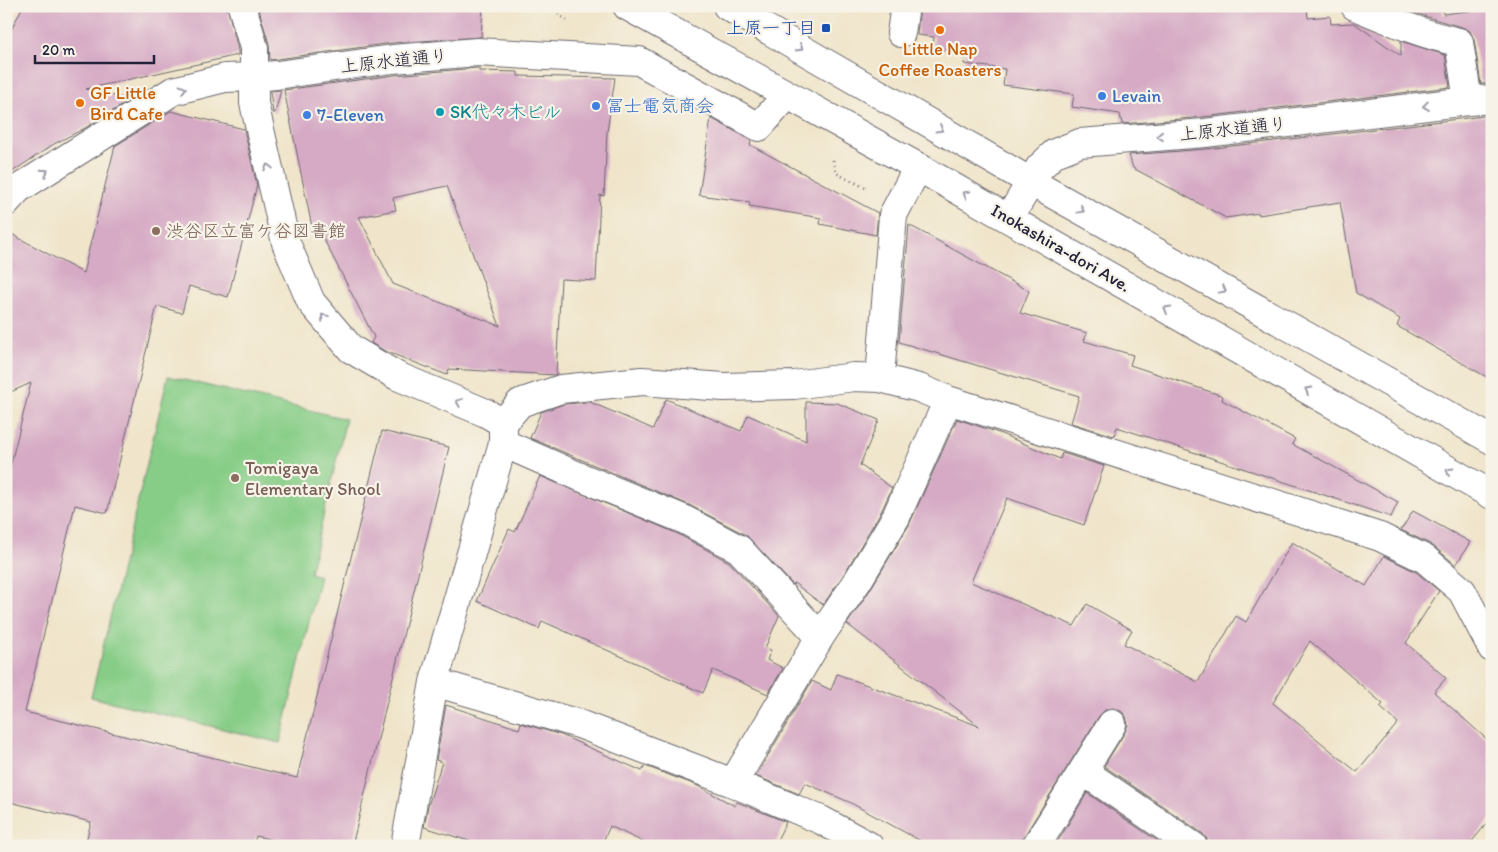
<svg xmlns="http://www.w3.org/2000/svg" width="1498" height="852" font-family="Itim,'Klee One',sans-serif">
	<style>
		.green { fill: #87cd87; stroke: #547861 }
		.building { fill: #d6aac5; fill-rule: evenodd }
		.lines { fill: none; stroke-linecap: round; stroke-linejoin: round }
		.minor-casing { stroke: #6a666d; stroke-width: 30 }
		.major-casing { stroke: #6a666d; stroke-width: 30 }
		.path { stroke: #6a666d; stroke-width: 3; stroke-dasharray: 1 4; stroke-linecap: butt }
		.minor { stroke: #fff; stroke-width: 28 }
		.major { stroke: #fff; stroke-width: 28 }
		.oneway { stroke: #9c9ca7 }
		.transit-dot { fill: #1a4fb4; stroke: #f7f3e8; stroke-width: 2 }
		.food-dot { fill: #e8710a; stroke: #f7f3e8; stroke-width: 2 }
		.shop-dot { fill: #3f7fe0; stroke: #f7f3e8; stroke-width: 2 }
		.culture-dot { fill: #0f9aa8; stroke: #f7f3e8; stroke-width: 2 }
		.education-dot { fill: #8d6e63; stroke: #f7f3e8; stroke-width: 2 }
		.labels { text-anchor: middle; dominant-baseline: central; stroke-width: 4.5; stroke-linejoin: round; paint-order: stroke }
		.transit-label { font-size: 18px; fill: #164399; stroke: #f7f3e8; text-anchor: end }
		.food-label { font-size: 18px; fill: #c56008; stroke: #f7f3e8 }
		.street-label { font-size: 18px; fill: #22223b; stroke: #f7f3e8 }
		.shop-label { font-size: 18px; fill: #366cbe; stroke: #f7f3e8; text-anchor: start }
		.culture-label { font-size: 18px; fill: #0d838f; stroke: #f7f3e8; text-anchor: start }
		.education-label { font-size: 18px; fill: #785e54; stroke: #f7f3e8; text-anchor: start }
	</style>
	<rect width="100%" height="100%" fill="#f7f3e8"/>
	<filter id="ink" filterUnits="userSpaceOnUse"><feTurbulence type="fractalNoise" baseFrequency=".02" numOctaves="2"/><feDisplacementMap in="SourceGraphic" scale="10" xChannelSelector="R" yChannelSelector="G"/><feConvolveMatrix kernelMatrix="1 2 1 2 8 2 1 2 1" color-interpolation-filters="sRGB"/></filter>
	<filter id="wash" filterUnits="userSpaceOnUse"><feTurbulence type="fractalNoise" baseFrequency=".0096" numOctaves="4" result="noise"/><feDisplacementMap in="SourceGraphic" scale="20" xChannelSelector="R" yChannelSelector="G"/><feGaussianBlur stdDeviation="1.12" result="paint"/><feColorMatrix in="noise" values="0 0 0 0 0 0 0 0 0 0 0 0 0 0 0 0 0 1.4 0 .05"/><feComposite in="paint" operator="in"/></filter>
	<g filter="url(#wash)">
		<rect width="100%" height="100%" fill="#f0e5ca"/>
		<path class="green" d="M 168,376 L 346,419 L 310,573 L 320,576 L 280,743 L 91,697 Z"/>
		<g id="blocks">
			<path class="building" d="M 23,6 L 227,6 L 238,50 L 238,55 L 86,89 L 130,100 L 87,127 L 54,144 L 6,176 L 6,40 Z
				M 258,6 L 483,6 L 481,37 L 392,43 L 270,60 L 269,44 Z
				M 920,6 L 1276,6 L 1276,10 L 1307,8 L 1308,18 L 1330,16 L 1331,24 L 1354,23 L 1401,56 L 1401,41 L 1445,55 L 1450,87 L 1203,117 L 1122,124 L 1120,114 L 1072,107 L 1074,94 L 1003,85 L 1005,69 L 964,64 L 966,52 L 933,48 L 934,37 L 917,35 Z
				M 1401,6 L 1443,6 L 1443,14 L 1492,8 L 1492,84 L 1481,84 L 1474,40 L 1470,31 L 1462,27 L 1437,20 L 1412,12 L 1401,8 Z
				M 477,68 L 479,68 L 479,71 L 518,72 L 518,76 L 615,78 L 607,132 L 604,196 L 600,195 L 596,281 L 561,279 L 556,374 L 555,375 L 449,369 L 447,375 L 385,351 L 371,343 L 374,337 L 317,226 L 312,227 L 284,90 L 395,75 ZM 447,186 L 500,326 L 393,284 L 359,217 L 396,210 L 393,198 Z
				M 281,90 L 275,113 L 273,113 L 270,91 Z
				M 171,111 L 244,129 L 257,185 L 228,297 L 189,286 L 182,313 L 157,306 L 107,513 L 75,505 L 25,712 L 297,778 L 382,431 L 449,447 L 352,846 L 296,846 L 256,836 L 253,846 L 85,846 L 91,822 L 6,801 L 6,483 L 31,383 L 6,394 L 6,231 L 83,273 L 115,146 Z
				M 1492,115 L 1492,380 L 1397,326 L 1400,319 L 1356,293 L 1340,202 L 1259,215 L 1259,213 L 1226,218 L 1133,168 L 1129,155 L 1207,149 Z
				M 711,118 L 751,140 L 750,145 L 878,213 L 876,235 L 820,224 L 821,218 L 749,206 L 750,202 L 699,195 Z
				M 909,225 L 1029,291 L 1020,313 L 1087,333 L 1084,341 L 1133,355 L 1130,365 L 1223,396 L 1222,400 L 1295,439 L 1292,444 L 1398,502 L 1391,517 L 1117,427 L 1114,436 L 1071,423 L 1079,396 L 899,342 Z
				M 666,399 L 741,431 L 748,415 L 806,441 L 806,402 L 837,403 L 879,420 L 860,465 L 892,488 L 882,510 L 844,574 L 823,605 L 794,583 L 793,585 L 746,535 L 689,505 L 530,438 L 541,412 L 564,404 L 590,402 L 653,429 Z
				M 957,419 L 999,433 L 1060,459 L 1062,453 L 1104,466 L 1084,525 L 1007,498 L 971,582 L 1074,626 L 1087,604 L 1132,630 L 1124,644 L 1198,682 L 1236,616 L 1246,622 L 1292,542 L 1366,586 L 1384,556 L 1416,572 L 1439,591 L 1406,643 L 1446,678 L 1434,692 L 1492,744 L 1492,817 L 1468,846 L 1208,846 L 1207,839 L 1202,833 L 1104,766 L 1125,732 L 1128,725 L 1126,716 L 1121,711 L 1113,708 L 1105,710 L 1099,716 L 1023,838 L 1020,846 L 930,846 L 849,802 L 805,783 L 799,794 L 756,776 L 812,681 L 831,690 L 837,674 L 979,726 L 847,624 L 870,590 L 909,525 ZM 1310,641 L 1383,704 L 1380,707 L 1398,723 L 1357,772 L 1273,703 Z
				M 540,476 L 676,533 L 729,562 L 779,616 L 765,648 L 771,650 L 767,660 L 783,668 L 768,694 L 713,670 L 703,693 L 542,621 L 539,629 L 477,601 L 509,529 L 515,532 Z
				M 1413,511 L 1470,542 L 1456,565 L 1432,545 L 1401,530 Z
				M 446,705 L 519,729 L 521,723 L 561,735 L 642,771 L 645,766 L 696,785 L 735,806 L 737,802 L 786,822 L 774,846 L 651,846 L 610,826 L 601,846 L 485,846 L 424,827 L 428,806 L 442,762 L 436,760 Z
				M 1087,793 L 1165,846 L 1055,846 Z"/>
		</g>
	</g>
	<g filter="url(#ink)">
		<use href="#blocks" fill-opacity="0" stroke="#6a666d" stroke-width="1"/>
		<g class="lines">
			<defs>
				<path id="minor" d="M 242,6 L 254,48 L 254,103 L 286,243 L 311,302 L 351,349 L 397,376 L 486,413 L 503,423
					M 1355,6 C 1389,20 1423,35 1459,42 L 1468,101
					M 901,33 L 905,6
					M 6,202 L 18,189 L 173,91 L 225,78 L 253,77 L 277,75 L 393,59 L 477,52 L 639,61 L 759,127 L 787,95
					M 1009,218 L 1040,167 L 1055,153 L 1080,143 L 1205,133 L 1468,101 L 1492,99
					M 880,378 L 893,215 L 918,167
					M 503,443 L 578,476 L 683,519 L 739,549 L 820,637
					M 434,682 L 579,724 L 733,783 L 821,820 L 869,846
					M 1083,771 L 1193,846
					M 733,783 L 820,637 L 857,582 L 896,517 L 948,400
					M 405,846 L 434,682 L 503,443 L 503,423 L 520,403 L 561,389 L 642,381 L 724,387 L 794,385 L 854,377 L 880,378 L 919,388 L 948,400 L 1380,537 L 1425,559 L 1462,591 L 1492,648
					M 1036,846 L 1112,724"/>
				<path id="major" d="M 627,6 L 918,167 L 1492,495
					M 727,6 L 1031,182 L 1492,440"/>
			</defs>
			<use href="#minor" class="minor-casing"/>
			<use href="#major" class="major-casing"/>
			<path class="path" d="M 558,14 L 567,21
				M 833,160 L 836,173 L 868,189"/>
			<use href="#minor" class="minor"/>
			<use href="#major" class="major"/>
		</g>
		<defs><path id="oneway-chevron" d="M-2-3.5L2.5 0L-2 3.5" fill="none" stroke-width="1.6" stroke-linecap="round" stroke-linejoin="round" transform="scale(1.25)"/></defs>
		<g class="oneway">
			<use href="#oneway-chevron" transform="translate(800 48) rotate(30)"/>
			<use href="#oneway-chevron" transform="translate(183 89) rotate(-15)"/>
			<use href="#oneway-chevron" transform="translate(1426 106) rotate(173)"/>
			<use href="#oneway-chevron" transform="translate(940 129) rotate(30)"/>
			<use href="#oneway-chevron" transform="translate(1160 136) rotate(176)"/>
			<use href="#oneway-chevron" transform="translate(268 167) rotate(-103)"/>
			<use href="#oneway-chevron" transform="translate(45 172) rotate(-33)"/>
			<use href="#oneway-chevron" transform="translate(966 194) rotate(-150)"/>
			<use href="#oneway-chevron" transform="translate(1081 210) rotate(29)"/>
			<use href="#oneway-chevron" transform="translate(1223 290) rotate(29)"/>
			<use href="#oneway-chevron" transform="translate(1167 309) rotate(-150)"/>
			<use href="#oneway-chevron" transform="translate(324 317) rotate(-130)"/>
			<use href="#oneway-chevron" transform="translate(1308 390) rotate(-150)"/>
			<use href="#oneway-chevron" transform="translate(459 402) rotate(-158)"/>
			<use href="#oneway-chevron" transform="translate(1449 471) rotate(-150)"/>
		</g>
	</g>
	<rect class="transit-dot" x="821" y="23" width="10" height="10" rx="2.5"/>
	<g class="food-dot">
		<circle cx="940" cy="30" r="5"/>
		<circle cx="80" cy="103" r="5"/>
	</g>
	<g class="shop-dot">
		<circle cx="1102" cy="96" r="5"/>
		<circle cx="596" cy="106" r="5"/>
		<circle cx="307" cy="115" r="5"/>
	</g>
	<circle class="culture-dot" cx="440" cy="112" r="5"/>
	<g class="education-dot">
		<circle cx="156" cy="231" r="5"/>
		<circle cx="235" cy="478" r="5"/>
	</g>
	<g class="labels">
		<g class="transit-label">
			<text x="816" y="28">上原一丁目</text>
		</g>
		<g class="food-label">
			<text x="940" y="49">Little Nap<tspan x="940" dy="21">Coffee Roasters</tspan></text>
			<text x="90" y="93" text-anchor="start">GF Little<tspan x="90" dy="21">Bird Cafe</tspan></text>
		</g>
		<g class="street-label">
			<text transform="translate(394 61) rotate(-6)">上原水道通り</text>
			<text transform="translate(1233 129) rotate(-6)">上原水道通り</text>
			<text transform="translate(1061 248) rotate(30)">Inokashira-dori Ave.</text>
		</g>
		<g class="shop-label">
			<text x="1112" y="96">Levain</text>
			<text x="606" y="106">冨士電気商会</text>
			<text x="317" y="115">7-Eleven</text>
		</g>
		<g class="culture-label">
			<text x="450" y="112">SK代々木ビル</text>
		</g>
		<g class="education-label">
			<text x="166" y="231">渋谷区立富ケ谷図書館</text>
			<text x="245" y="468">Tomigaya<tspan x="245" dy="21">Elementary Shool</tspan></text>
		</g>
	</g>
	<rect width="1498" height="852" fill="none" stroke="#f7f3e8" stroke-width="25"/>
	<path d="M35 55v8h119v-8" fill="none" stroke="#22223b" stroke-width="2.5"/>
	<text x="42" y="55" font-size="15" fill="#22223b" stroke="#f7f3e8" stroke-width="4" paint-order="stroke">20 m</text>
</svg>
